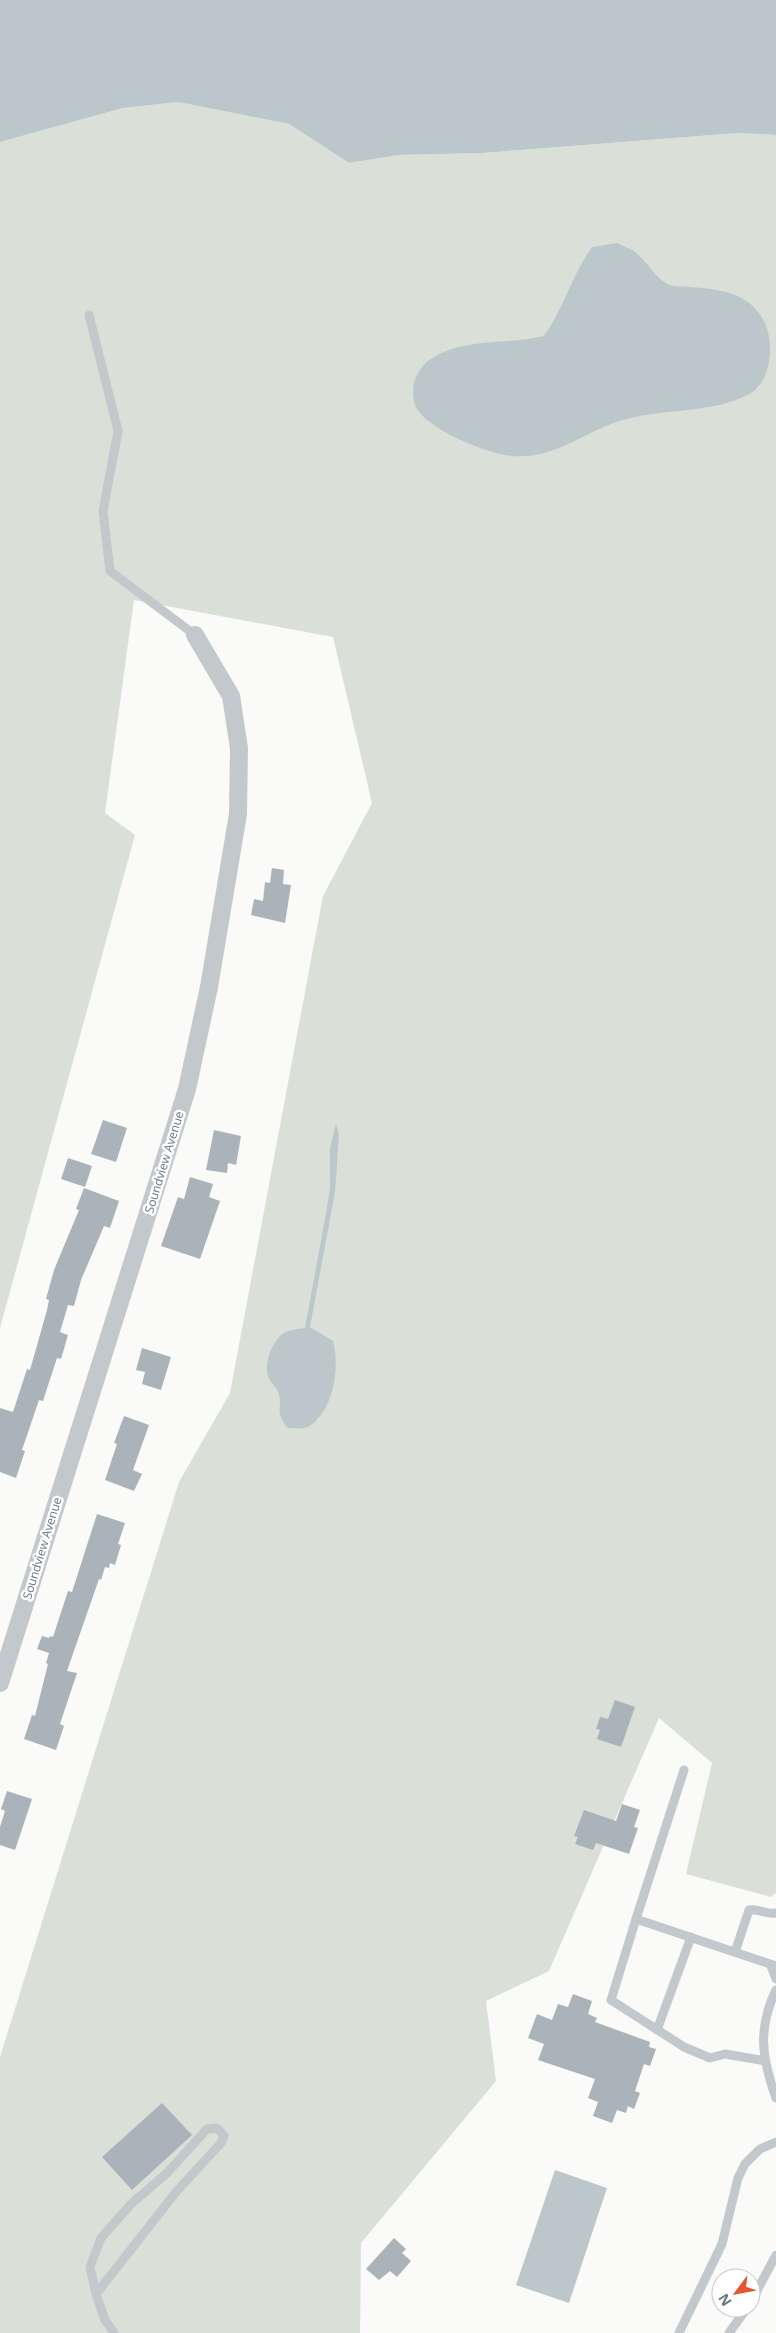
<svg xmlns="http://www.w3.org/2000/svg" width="776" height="2333" font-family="'Open Sans',sans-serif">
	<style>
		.green { fill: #dadfd7 }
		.water { fill: #bbc7cb }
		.building { fill: #aab3b9 }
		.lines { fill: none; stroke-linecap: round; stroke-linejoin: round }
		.service { stroke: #c3c8cc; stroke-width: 9 }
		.minor { stroke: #c3c8cc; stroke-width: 18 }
		.labels { text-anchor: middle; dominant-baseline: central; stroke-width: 5; stroke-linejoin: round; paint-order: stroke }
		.street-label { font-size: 12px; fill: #657683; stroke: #fff }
	</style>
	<rect width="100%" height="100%" fill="#fafaf8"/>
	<path class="green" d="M 178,102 L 289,124 L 349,163 L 399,155 L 483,153 L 738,133 L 776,135 L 776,1893 L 771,1897 L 686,1874 L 712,1763 L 659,1718 L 549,1971 L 486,2001 L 496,2081 L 361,2243 L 360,2333 L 0,2333 L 0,2057 L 179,1482 L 230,1393 L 323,896 L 372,803 L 333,637 L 134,600 L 105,813 L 135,835 L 0,1328 L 0,142 L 123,108 Z"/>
	<path class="water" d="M 0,0 L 776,0 L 776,135 L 738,133 L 483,153 L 399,155 L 349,163 L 289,124 L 178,102 L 123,108 L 0,142 Z
		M 617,243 C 622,246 630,248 635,252 C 646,260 654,277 669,285 C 674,287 682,286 688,287 C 708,288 729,290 745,300 C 773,318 776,356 762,382 C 758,386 755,391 751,393 C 713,414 667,408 627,419 C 586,429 557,460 512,456 C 485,453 437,433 420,413 C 413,406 412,392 414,383 C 416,375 422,365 429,360 C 463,337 507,345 544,336 C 564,308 572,275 592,247 Z
		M 336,1124 L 339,1134 L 335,1192 L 310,1327 L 333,1341 C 340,1367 334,1408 311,1425 C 304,1430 296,1428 288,1428 C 273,1412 284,1406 278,1392 C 276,1386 270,1383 268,1376 C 264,1364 271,1345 280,1336 C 286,1330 297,1329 305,1328 L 327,1208 L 330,1187 L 330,1148 Z
		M 555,2170 L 607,2188 L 569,2303 L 516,2285 Z"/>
	<path class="building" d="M 272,868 L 284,870 L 283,884 L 291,885 L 285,923 L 251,915 L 254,899 L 263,901 L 265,882 L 270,883 Z
		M 103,1120 L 127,1128 L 116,1162 L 91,1154 Z
		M 214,1130 L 241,1136 L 236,1165 L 228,1163 L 227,1173 L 206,1170 Z
		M 68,1158 L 92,1166 L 85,1187 L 61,1179 Z
		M 190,1177 L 213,1184 L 209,1197 L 220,1201 L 200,1259 L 161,1246 L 178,1197 L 184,1199 Z
		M 84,1188 L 119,1201 L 110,1228 L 104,1226 L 81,1280 L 74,1306 L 68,1305 L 60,1332 L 68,1335 L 61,1359 L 57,1358 L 43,1401 L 39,1400 L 22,1450 L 25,1451 L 16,1478 L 0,1472 L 0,1408 L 13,1412 L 27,1369 L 30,1370 L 47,1310 L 49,1300 L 46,1299 L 54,1270 L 79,1210 L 76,1209 Z
		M 142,1348 L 171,1357 L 161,1390 L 142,1384 L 145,1372 L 136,1370 Z
		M 124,1416 L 149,1425 L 133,1470 L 142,1474 L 134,1491 L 105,1480 L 117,1444 L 114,1443 Z
		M 97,1514 L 125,1523 L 118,1544 L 121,1545 L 115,1565 L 110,1563 L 109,1568 L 105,1567 L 101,1580 L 99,1579 L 67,1671 L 77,1673 L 60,1724 L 64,1726 L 56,1750 L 24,1739 L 32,1715 L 35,1716 L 48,1664 L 46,1663 L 49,1653 L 37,1649 L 42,1636 L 49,1638 L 50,1636 L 53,1637 L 68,1591 L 72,1592 Z
		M 615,1700 L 635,1707 L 621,1747 L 597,1739 L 600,1730 L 596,1729 L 600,1717 L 608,1719 Z
		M 7,1791 L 32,1799 L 15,1850 L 0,1845 L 0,1827 L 5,1811 L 1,1809 Z
		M 622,1804 L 640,1810 L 634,1827 L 638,1828 L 629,1854 L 596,1843 L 593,1850 L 575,1844 L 578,1837 L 574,1836 L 584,1810 L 616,1821 Z
		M 573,1994 L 592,2001 L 588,2014 L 597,2018 L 595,2022 L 650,2042 L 649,2047 L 656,2049 L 650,2066 L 644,2064 L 635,2091 L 640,2093 L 634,2109 L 628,2106 L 626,2113 L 617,2110 L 612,2123 L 593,2116 L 598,2102 L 588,2098 L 595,2079 L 538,2060 L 544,2044 L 528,2038 L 537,2014 L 552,2020 L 558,2004 L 568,2007 Z
		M 162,2103 L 192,2135 L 132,2190 L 102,2157 Z
		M 394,2238 L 406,2249 L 402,2253 L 411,2261 L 397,2277 L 390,2271 L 379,2280 L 366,2269 Z"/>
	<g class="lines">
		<path class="service" d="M 89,315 L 118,431 L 103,511 L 110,571 L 195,635
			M 684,1770 L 636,1919 L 776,1966
			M 636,1919 L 611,2000 L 684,2047 L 710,2058 L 725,2054 L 766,2061
			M 735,1952 L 749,1910 C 759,1908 766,1915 776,1913
			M 771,1966 L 776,1979
			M 776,1990 C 757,2030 762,2058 776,2098
			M 657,2030 L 691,1937
			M 96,2294 L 176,2192 L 221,2143 L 224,2136 L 217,2128 L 207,2129 L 167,2173 L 131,2204 L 101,2238 L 90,2267 L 96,2294 L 105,2320 L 114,2333
			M 751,2302 L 776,2255
			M 679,2333 L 722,2244 L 738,2178 L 745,2164 L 760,2149 L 776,2142
			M 729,2333 L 747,2308"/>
		<path class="minor" d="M 0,1683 L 187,1089 L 209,987 L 238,814 L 239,748 L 231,696 L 195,635"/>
	</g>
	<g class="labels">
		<g class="street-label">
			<text transform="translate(164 1162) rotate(-73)">Soundview Avenue</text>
			<text transform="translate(42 1548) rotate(-73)">Soundview Avenue</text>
		</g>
	</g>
	<g transform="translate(736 2293) rotate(238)"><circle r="24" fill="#ffffff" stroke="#c1c8cd"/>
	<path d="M0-4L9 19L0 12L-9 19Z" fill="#e4572e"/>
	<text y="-8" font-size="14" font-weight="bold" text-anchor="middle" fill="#657683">N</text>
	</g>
</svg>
